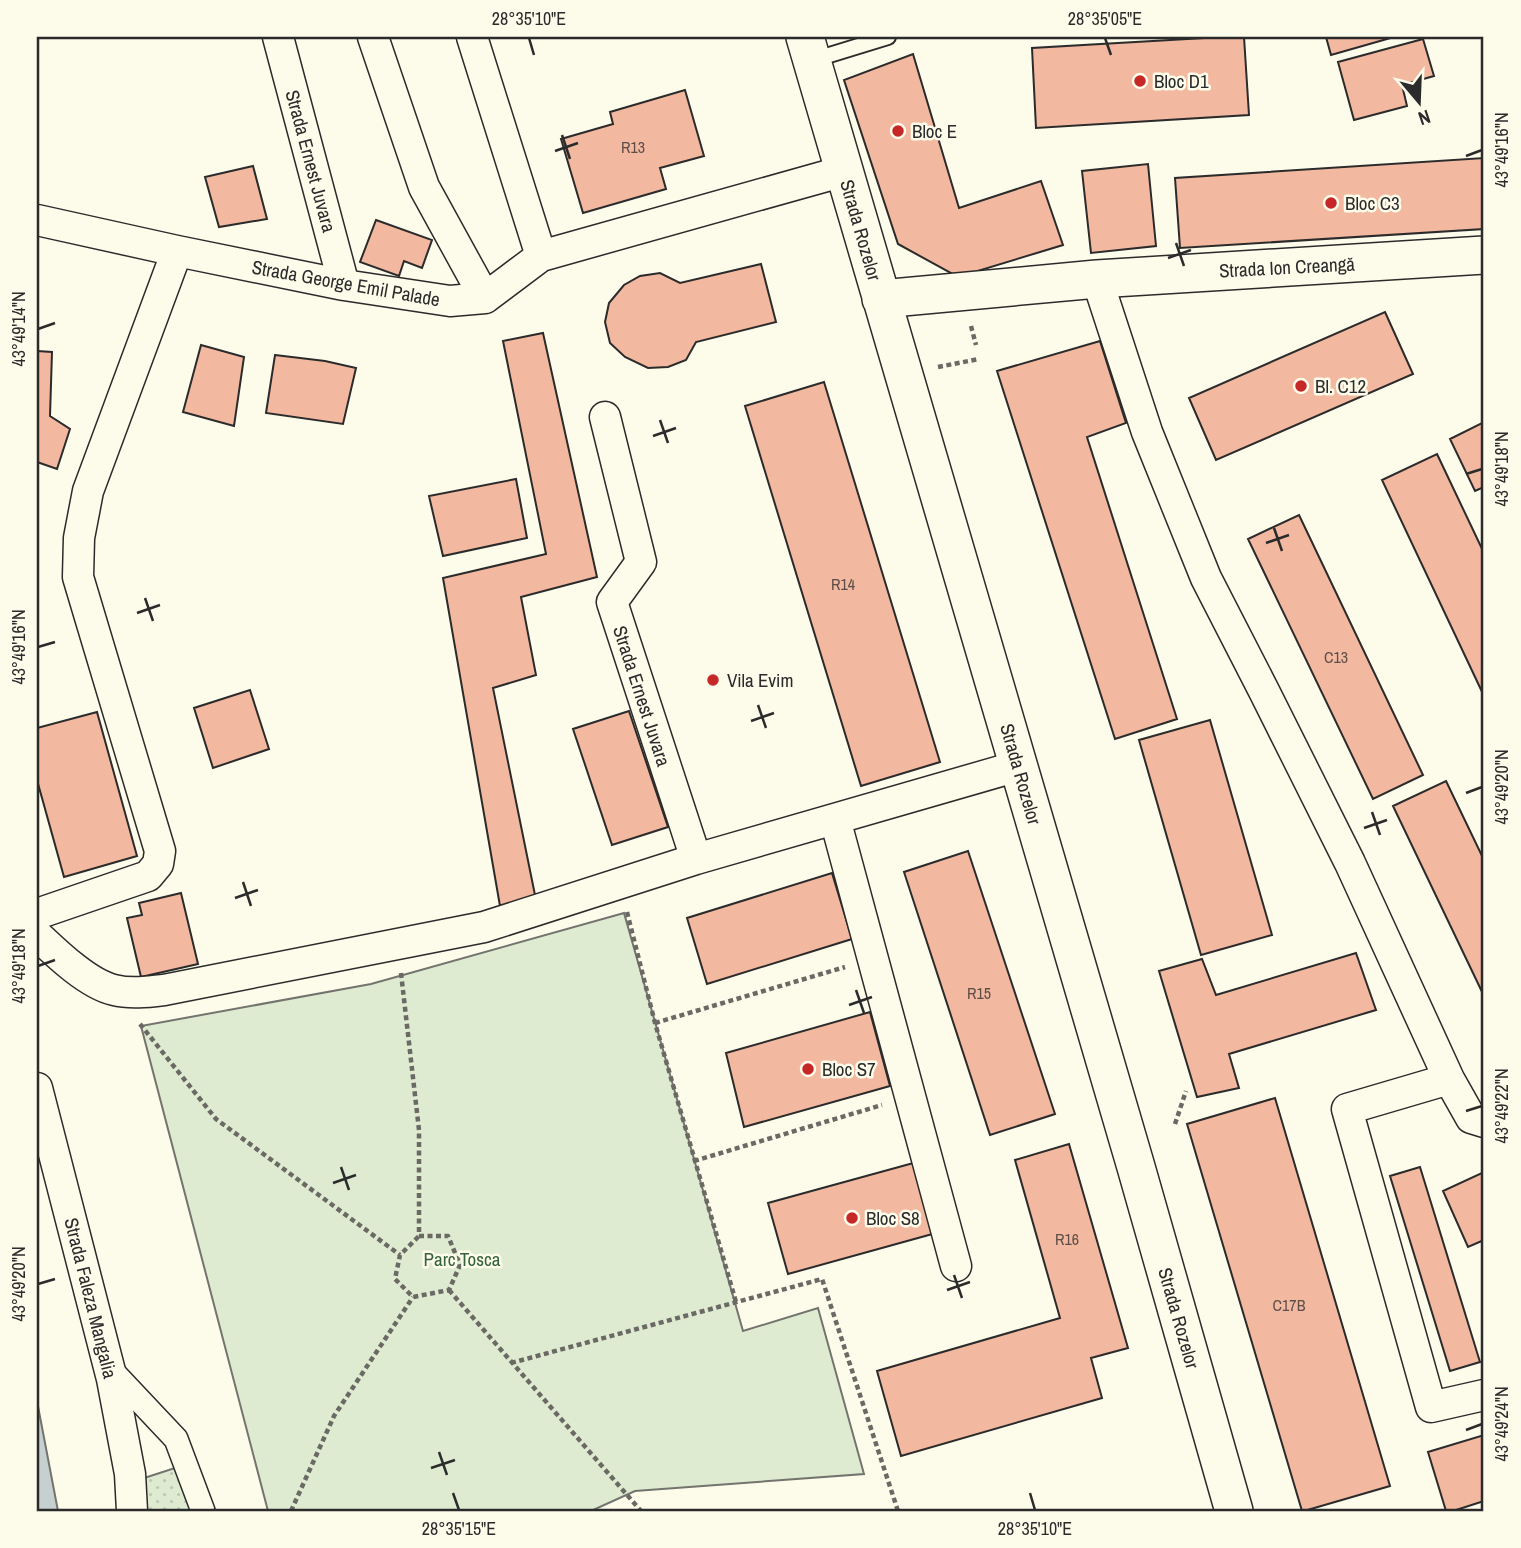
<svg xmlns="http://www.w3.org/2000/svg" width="1521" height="1548" font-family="'Archivo Narrow',sans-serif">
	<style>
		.grass { fill: url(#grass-dots); stroke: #74746e; stroke-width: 2 }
		.green { fill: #deebd1; stroke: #74746e; stroke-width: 2 }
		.water { fill: #c7d0d0; stroke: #74746e; stroke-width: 2 }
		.building { fill: #f2b8a0; stroke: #2b2b2b; stroke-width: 2 }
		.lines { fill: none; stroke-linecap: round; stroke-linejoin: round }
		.service-casing { stroke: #2b2b2b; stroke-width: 18 }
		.pedestrian-casing { stroke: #2b2b2b; stroke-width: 26 }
		.minor-casing { stroke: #2b2b2b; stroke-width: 33 }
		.tertiary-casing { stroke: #2b2b2b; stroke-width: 40 }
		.path { stroke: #6a6964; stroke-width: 4.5; stroke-dasharray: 5 3.5; stroke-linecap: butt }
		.service { stroke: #fdfbea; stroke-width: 14 }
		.pedestrian { stroke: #fdfbea; stroke-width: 23 }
		.minor { stroke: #fdfbea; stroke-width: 30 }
		.tertiary { stroke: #fdfbea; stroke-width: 37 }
		.ticks { fill: none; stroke: #2b2b2b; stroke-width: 2.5 }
		.poi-dot { fill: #c62828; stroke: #fdfbea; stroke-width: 2.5 }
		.labels { text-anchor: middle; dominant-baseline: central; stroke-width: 5; stroke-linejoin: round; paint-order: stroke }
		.number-label { font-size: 16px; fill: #5d4e48 }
		.poi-label { font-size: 19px; fill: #2b2b2b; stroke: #fdfbea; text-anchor: start }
		.street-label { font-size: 19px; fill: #2b2b2b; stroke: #fdfbea }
		.park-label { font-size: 19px; fill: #34623c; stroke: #fdfbea }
		.neatline { fill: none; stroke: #2b2b2b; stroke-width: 2.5 }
		.ticks-label { font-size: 18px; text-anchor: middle; fill: #2b2b2b }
	</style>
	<defs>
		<pattern id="grass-dots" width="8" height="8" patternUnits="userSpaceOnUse" patternTransform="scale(1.75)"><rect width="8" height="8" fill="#deebd1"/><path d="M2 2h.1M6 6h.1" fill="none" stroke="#bfcab4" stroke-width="1.8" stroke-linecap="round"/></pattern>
	</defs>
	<rect width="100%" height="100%" fill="#fdfbea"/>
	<path class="grass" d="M 178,1467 L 192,1511 L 140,1511 L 138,1480 Z"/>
	<path class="green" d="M 624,913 L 743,1331 L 818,1308 L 864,1474 L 635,1491 L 591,1511 L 268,1511 L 141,1026 L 371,984 Z"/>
	<path class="water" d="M 37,1401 L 58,1511 L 37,1511 Z"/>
	<path class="building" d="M 1222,37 L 1244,37 L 1249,115 L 1036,128 L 1032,48 Z
		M 1326,37 L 1394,37 L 1331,55 Z
		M 1423,39 L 1434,76 L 1402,85 L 1407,106 L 1354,120 L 1338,62 Z
		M 913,54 L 959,208 L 1041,181 L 1063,245 L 958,277 L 898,244 L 844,80 Z
		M 685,90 L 704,156 L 660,168 L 666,189 L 583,213 L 561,139 L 613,124 L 610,112 Z
		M 1484,158 L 1484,229 L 1180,248 L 1175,178 Z
		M 1148,164 L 1156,246 L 1091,253 L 1082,171 Z
		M 253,166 L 267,219 L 219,227 L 205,177 Z
		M 376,220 L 432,240 L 422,268 L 404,261 L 399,276 L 360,262 Z
		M 761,264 L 776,322 L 696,342 L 686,360 L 668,367 L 648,368 L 625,357 L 610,343 L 605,322 L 609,303 L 624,285 L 640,276 L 660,273 L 680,283 Z
		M 1385,312 L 1413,374 L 1216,460 L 1189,398 Z
		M 543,333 L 597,577 L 521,597 L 536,675 L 493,688 L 536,900 L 500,906 L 443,578 L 546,554 L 503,341 Z
		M 1100,341 L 1126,423 L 1087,437 L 1177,719 L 1115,739 L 997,371 Z
		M 201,345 L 244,357 L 234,426 L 183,412 Z
		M 37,351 L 52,352 L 50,416 L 70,429 L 57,469 L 37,462 Z
		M 275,355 L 325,361 L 356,368 L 343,424 L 266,413 Z
		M 824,382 L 940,762 L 861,786 L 745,406 Z
		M 1484,422 L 1484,487 L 1475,491 L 1450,439 Z
		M 1437,454 L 1484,553 L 1484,696 L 1382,480 Z
		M 516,479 L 527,538 L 443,556 L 429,496 Z
		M 1299,515 L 1423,775 L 1373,799 L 1248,539 Z
		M 250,690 L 269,749 L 213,768 L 194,708 Z
		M 629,711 L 668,827 L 612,845 L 573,729 Z
		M 97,712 L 137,856 L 64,877 L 37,780 L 37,728 Z
		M 1210,720 L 1272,935 L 1201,955 L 1139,740 Z
		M 1446,781 L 1484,860 L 1484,996 L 1393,806 Z
		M 968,851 L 1055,1114 L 990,1135 L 904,872 Z
		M 832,873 L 852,939 L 707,984 L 687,918 Z
		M 181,893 L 198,964 L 141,977 L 127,918 L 142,915 L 139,903 Z
		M 1356,953 L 1376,1010 L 1229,1054 L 1239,1088 L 1197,1097 L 1159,971 L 1202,959 L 1216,995 Z
		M 870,1012 L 890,1086 L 744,1127 L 726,1053 Z
		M 1275,1098 L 1390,1486 L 1304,1511 L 1302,1511 L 1187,1124 Z
		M 1069,1144 L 1128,1348 L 1091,1358 L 1102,1398 L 901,1456 L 877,1371 L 1060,1318 L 1015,1160 Z
		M 917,1162 L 936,1233 L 788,1274 L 768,1203 Z
		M 1420,1167 L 1480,1362 L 1450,1371 L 1390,1176 Z
		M 1484,1172 L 1484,1240 L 1468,1247 L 1443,1191 Z
		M 1484,1435 L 1484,1501 L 1453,1511 L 1446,1511 L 1428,1452 Z"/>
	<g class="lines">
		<defs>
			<path id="service" d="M 813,60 L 888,37"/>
			<path id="pedestrian" d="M 110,1369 L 176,1439 L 203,1511"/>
			<path id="minor" d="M 278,37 L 344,285
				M 373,37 L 424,187 L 485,298
				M 472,37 L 541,256
				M 37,220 L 177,251 L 344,285 L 450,301 L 485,298 L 541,256 L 844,171
				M 1097,279 L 1147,432 L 1206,578 L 1265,693 L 1350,863 L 1449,1079 L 1471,1118 L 1484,1122
				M 605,417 L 641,562 L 612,602 L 696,859
				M 835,819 L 956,1266
				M 37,914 L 148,876 L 158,864 L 160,851 L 78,577 L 79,538 L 88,491 L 177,251
				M 37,935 C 56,953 88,984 114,990 C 130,994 147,992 164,990 L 484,927 L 696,859 L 1018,766
				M 1449,1079 L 1347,1109 L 1431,1407 L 1484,1395
				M 37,1088 L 112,1379 L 130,1474 L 132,1511"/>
			<path id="tertiary" d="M 805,37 L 1136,1167 L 1234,1511
				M 881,299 L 1097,279 L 1484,255"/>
		</defs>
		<use href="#service" class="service-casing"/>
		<use href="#pedestrian" class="pedestrian-casing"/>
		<use href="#minor" class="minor-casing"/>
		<use href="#tertiary" class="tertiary-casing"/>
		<path class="path" d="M 971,326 L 976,345
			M 938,367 L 979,359
			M 627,912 L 655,1023 L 736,1302
			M 401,973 L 419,1130 L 419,1236
			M 655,1023 L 845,967
			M 140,1024 L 216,1119 L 400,1255
			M 1175,1124 L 1186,1091
			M 694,1161 L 882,1105
			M 419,1236 L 448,1236 L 460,1265 L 449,1290 L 413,1297 L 395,1279 L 400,1255 Z
			M 449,1290 L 641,1511
			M 511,1363 L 822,1279 L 898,1511
			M 291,1511 L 334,1416 L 413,1297"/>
		<use href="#service" class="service"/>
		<use href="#pedestrian" class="pedestrian"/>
		<use href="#minor" class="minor"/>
		<use href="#tertiary" class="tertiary"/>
	</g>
	<path class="ticks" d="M 529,38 L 534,55M 1105,38 L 1111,55M 562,135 L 570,159M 555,151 L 578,143M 1466,156 L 1482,150M 1176,243 L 1184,266M 1168,258 L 1191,250M 38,329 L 55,323M 660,420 L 668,443M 653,436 L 676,428M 1466,474 L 1482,469M 1274,528 L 1282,551M 1266,543 L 1289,535M 145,598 L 153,621M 137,613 L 160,605M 38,647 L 55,642M 758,705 L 766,728M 751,721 L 774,713M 1466,793 L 1482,787M 1372,812 L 1380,835M 1364,828 L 1387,820M 243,882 L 251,906M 235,898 L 258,890M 38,966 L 55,960M 856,990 L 864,1013M 849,1005 L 872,997M 1466,1111 L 1482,1106M 341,1167 L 349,1190M 333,1183 L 356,1175M 954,1275 L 962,1298M 38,1284 L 55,1279M 947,1290 L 970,1282M 1466,1430 L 1482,1424M 439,1452 L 447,1475M 431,1468 L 455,1460M 453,1493 L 459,1510M 1030,1493 L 1035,1510"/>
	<g class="poi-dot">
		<circle cx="1140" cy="81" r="7"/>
		<circle cx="898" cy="131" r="7"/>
		<circle cx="1331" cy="203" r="7"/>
		<circle cx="1301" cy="386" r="7"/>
		<circle cx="713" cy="680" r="7"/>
		<circle cx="808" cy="1069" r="7"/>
		<circle cx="852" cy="1218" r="7"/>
	</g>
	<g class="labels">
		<g class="number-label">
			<text x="633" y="147">R13</text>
			<text x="843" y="584">R14</text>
			<text x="1336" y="657">C13</text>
			<text x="979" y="993">R15</text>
			<text x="1067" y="1239">R16</text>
			<text x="1289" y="1305">C17B</text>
		</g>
		<g class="poi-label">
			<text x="1154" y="81">Bloc D1</text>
			<text x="912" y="131">Bloc E</text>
			<text x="1345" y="203">Bloc C3</text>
			<text x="1315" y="386">Bl. C12</text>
			<text x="727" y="680">Vila Evim</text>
			<text x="822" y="1069">Bloc S7</text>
			<text x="866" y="1218">Bloc S8</text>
		</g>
		<g class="street-label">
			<text transform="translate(311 161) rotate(75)">Strada Ernest Juvara</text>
			<text transform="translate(861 230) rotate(74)">Strada Rozelor</text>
			<text transform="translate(1287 267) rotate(-3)">Strada Ion Creangă</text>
			<text transform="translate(346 283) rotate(10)">Strada George Emil Palade</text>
			<text transform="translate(642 696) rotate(72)">Strada Ernest Juvara</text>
			<text transform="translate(1021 774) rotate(74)">Strada Rozelor</text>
			<text transform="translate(91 1298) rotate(76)">Strada Faleza Mangalia</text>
			<text transform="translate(1179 1318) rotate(74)">Strada Rozelor</text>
		</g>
		<g class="park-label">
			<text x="462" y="1259">Parc Tosca</text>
		</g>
	</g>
	<rect width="1521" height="1548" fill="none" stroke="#fdfbea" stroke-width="77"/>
	<g transform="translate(1419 102) rotate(161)" stroke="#fdfbea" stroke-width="5" paint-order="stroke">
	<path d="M0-5L12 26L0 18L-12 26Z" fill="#2b2b2b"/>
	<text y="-10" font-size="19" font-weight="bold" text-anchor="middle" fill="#2b2b2b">N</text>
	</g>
	<rect x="38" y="38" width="1444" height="1472" class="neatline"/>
	<g class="ticks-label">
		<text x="529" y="25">28°35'10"E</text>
		<text x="1105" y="25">28°35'05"E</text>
		<text transform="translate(1502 150) rotate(-90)" y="6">43°49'16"N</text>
		<text transform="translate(19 329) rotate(-90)" y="6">43°49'14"N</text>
		<text transform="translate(1502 469) rotate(-90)" y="6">43°49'18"N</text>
		<text transform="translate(19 647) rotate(-90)" y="6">43°49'16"N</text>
		<text transform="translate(1502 787) rotate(-90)" y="6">43°49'20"N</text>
		<text transform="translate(19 966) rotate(-90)" y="6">43°49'18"N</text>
		<text transform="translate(1502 1106) rotate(-90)" y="6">43°49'22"N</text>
		<text transform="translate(19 1284) rotate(-90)" y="6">43°49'20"N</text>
		<text transform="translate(1502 1424) rotate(-90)" y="6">43°49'24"N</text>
		<text x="459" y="1535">28°35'15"E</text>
		<text x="1035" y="1535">28°35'10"E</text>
	</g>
</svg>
